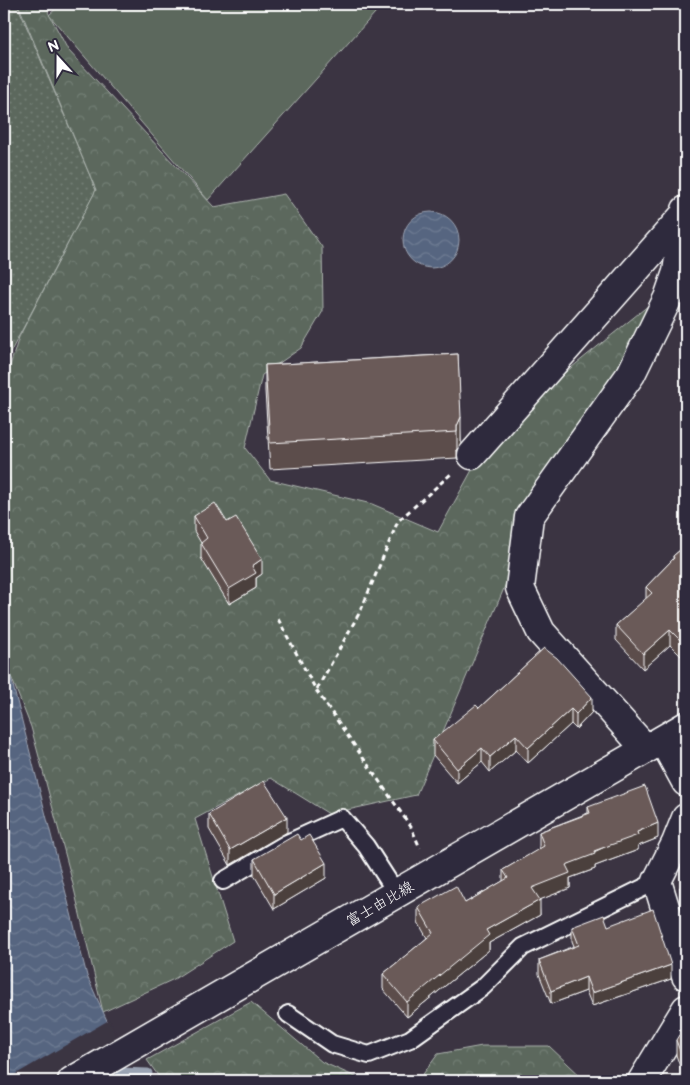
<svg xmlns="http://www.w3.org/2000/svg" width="690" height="1085" font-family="'Balsamiq Sans','Klee One',sans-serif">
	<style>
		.grass { fill: url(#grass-dots); stroke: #adb4ae }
		.forest { fill: url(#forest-crowns); stroke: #adb4ae }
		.green { fill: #5b685d; stroke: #adb4ae }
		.water { fill: url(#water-waves); stroke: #9aa3b3 }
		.pier { fill: #3b3442 }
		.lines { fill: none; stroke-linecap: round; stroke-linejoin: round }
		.stream { stroke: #9aa3b3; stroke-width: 9 }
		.lane-casing { stroke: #fff; stroke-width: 20 }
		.street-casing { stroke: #fff; stroke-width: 31 }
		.secondary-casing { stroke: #fff; stroke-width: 31 }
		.path { stroke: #fff; stroke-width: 3; stroke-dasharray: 5 4; stroke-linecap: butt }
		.lane { stroke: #2f2a3d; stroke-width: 16 }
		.street { stroke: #2f2a3d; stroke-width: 28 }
		.secondary { stroke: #2f2a3d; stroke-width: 28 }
		.wall { fill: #5c4d4c; stroke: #fff }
		.shaded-wall { fill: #4b3f3e; stroke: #fff }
		.building { fill: #6b5a58; stroke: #fff }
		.labels { text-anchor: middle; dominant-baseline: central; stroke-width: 4.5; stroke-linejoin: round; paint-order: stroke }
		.street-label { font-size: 15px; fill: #fff; stroke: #2f2a3d }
	</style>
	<defs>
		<pattern id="grass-dots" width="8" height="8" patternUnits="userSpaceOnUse" patternTransform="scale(1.25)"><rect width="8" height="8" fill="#5b685d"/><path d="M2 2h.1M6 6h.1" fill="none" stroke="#747f75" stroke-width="1.8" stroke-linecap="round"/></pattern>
		<pattern id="forest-crowns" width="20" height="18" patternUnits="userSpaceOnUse" patternTransform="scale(1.25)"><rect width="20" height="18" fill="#5b685d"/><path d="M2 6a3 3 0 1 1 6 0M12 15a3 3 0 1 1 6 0" fill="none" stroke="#747f75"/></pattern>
		<pattern id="water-waves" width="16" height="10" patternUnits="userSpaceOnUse" patternTransform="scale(1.25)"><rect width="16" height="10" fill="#566580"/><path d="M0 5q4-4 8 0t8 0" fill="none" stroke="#6f7c93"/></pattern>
	</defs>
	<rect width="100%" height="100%" fill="#3b3442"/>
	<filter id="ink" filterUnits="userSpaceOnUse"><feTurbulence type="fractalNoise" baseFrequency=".02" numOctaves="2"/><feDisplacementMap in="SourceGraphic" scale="10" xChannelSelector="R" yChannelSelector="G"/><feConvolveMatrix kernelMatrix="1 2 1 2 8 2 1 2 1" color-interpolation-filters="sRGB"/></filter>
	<g filter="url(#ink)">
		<path class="grass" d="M 4,4 L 17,4 L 96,190 L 10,353 L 4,375 Z"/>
		<path class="forest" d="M 18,4 L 56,4 L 48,12 L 68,50 L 214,207 L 284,194 L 322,247 L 323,311 L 301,348 L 262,375 L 245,448 L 270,480 L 372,504 L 438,532 L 494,430 L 649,305 L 591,430 L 508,579 L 416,795 L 329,814 L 271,778 L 195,819 L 233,941 L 174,979 L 103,1012 L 71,876 L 31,727 L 10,674 L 4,629 L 4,385 L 19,337 L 96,190 Z
			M 251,1002 L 322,1062 L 365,1081 L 162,1081 L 147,1060 Z
			M 482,1046 L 549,1046 L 586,1081 L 418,1081 L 438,1054 Z"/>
		<path class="green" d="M 61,4 L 383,4 L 208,200 L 49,15 Z"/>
		<path class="water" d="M403 240a28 28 0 1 1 56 0a28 28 0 1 1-56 0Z
			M 4,672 L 10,674 L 87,976 L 134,1081 L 4,1081 Z"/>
		<path class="pier" d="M 109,1020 L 131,1069 L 110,1081 L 4,1081 Z"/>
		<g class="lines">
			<path class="stream" d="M 120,1072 L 148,1073"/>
			<defs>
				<path id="lane" d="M 223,881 L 287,843 L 342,818 L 366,846 L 397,894
					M 288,1014 L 332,1044 L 369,1055 L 410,1039 L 483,987 L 523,947 L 657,881"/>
				<path id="street" d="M 472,455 L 686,213
					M 663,740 L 686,782
					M 646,749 L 541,632 L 520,588 L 529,517 L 631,374 L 668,298 L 677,272 L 686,210
					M 686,818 L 676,843 L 657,881 L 686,976
					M 642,1081 L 686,1009"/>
				<path id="secondary" d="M 72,1081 L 686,726"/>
			</defs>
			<use href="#lane" class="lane-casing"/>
			<use href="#street" class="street-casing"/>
			<use href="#secondary" class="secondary-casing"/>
			<path class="path" d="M 278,619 L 316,690 L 411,827 L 420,848
				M 317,689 L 361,610 L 398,521 L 451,474"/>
			<use href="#lane" class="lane"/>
			<use href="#street" class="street"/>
			<use href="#secondary" class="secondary"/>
		</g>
		<path class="wall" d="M 458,354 L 461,443 L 457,451 L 457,458 L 270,469 L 265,391 L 265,365 Z
			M 686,358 L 686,383 L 681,378 L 681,363 Z
			M 194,516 L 227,522 L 262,574 L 256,578 L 256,588 L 229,604 L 201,558 L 201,543 L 194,531 Z
			M 686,545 L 686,661 L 670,645 L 643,669 L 616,640 L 616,625 L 646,599 L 646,587 L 673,559 L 673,556 Z
			M 544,648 L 592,712 L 576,729 L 571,724 L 528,763 L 516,750 L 490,772 L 482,762 L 457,783 L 433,755 L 433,740 L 479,708 Z
			M 588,807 L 658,838 L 638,846 L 638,850 L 595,866 L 595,869 L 570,878 L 570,888 L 539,900 L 540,915 L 489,943 L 489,950 L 407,1017 L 383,989 L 383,974 L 427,938 L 418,922 L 418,907 L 465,903 L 503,881 L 503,870 L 540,849 L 539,847 L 539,832 L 588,813 Z
			M 209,814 L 287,832 L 230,865 L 209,829 Z
			M 301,840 L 326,878 L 274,909 L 254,875 L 254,859 Z
			M 686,885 L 686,923 L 680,902 L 680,887 Z
			M 608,926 L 671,979 L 592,1006 L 586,991 L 551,1004 L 539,974 L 539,960 L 574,946 L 572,941 L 572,927 Z
			M 686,1032 L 686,1080 L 685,1080 L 676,1055 L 676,1040 Z"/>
		<path class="shaded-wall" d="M 461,417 L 461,443 L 457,451 L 457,426 Z
			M 262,559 L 262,574 L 256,578 L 256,588 L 229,604 L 229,589 L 252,566 Z
			M 670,630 L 670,645 L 643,669 L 643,654 Z
			M 592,697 L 592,712 L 576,729 L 576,714 Z
			M 571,709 L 571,724 L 528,763 L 528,748 Z
			M 516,735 L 516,750 L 490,772 L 490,757 Z
			M 482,748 L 482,762 L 457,783 L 457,769 Z
			M 287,817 L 287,832 L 230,865 L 230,850 Z
			M 658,823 L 658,838 L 638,846 L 638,850 L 595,866 L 595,869 L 570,878 L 570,888 L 532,903 L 532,888 L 566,865 L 637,832 Z
			M 326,863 L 326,878 L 274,909 L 274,894 Z
			M 540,900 L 540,915 L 489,943 L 489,950 L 407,1017 L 407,1002 L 486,930 Z
			M 671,965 L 671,979 L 592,1006 L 592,993 Z
			M 586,977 L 586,991 L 551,1004 L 551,991 Z
			M 685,1065 L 686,1065 L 686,1080 L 685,1080 Z"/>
		<path class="building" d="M 458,354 L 461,417 L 457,426 L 457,432 L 270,443 L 265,365 Z
			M 686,358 L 686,369 L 681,363 Z
			M 215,503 L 227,522 L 236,517 L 262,559 L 252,566 L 256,573 L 229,589 L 201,543 L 207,538 L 194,516 Z
			M 686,545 L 686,583 L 685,584 L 686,586 L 686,646 L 670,630 L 643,654 L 616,625 L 652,593 L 646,587 L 674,558 L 673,556 Z
			M 544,648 L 557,658 L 592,697 L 576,714 L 571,709 L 528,748 L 516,735 L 490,757 L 482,748 L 457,769 L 433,740 L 476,705 L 479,708 Z
			M 264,781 L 287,817 L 230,850 L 209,814 Z
			M 645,786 L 658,823 L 637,832 L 638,835 L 594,851 L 595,854 L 566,865 L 570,873 L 532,888 L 540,900 L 486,930 L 489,935 L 407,1002 L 383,974 L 433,933 L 418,907 L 456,886 L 465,903 L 508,878 L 503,870 L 544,846 L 539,832 L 590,813 L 588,807 Z
			M 297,834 L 301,840 L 309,835 L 326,863 L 274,894 L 254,859 Z
			M 686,885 L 686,908 L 680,887 Z
			M 653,909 L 671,965 L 592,993 L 586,977 L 551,991 L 539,960 L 579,945 L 572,927 L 604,915 L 608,926 Z
			M 686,1032 L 686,1065 L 685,1065 L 676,1040 L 679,1035 Z"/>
	</g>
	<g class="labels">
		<g class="street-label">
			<text transform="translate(380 904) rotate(-30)">富士由比線</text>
		</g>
	</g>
	<rect width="690" height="1085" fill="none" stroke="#2f2a3d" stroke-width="20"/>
	<rect x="10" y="10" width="670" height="1065" fill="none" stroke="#fff" stroke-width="2" filter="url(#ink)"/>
	<g transform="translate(58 58) rotate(339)" stroke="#2f2a3d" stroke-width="4" paint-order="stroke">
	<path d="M0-4L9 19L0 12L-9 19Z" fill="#ffffff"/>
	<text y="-8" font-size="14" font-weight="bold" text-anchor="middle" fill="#ffffff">N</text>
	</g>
</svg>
